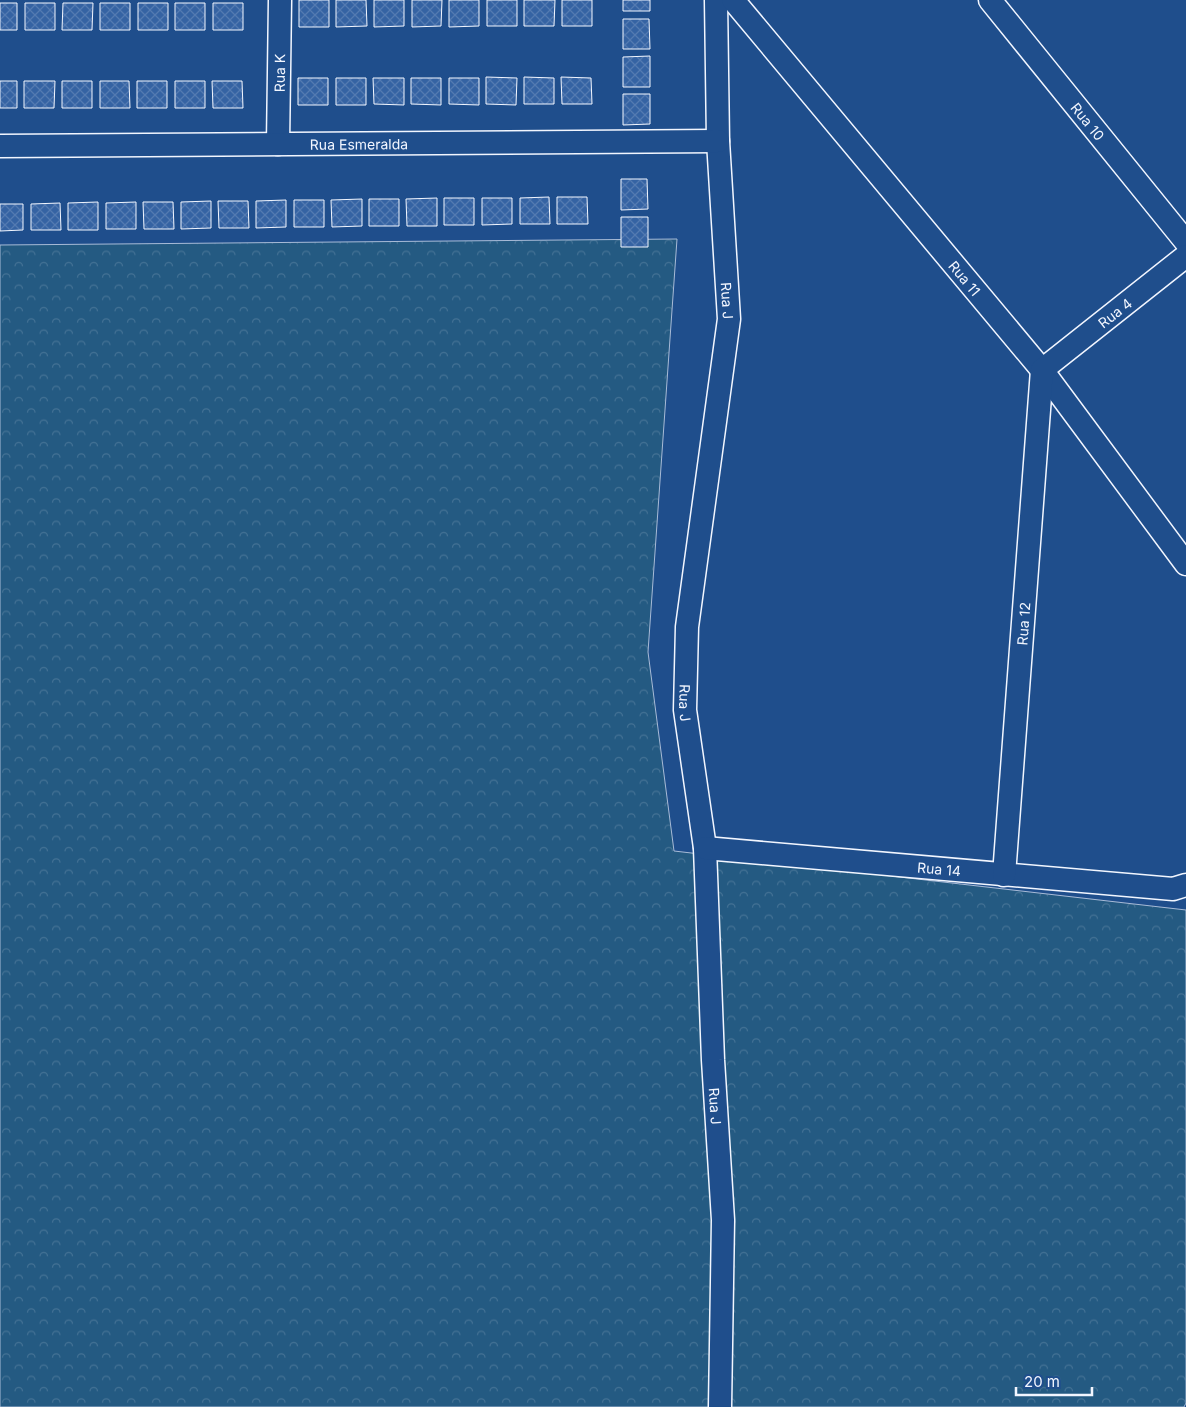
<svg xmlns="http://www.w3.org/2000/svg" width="1186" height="1407" font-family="Inter,sans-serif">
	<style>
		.forest { fill: url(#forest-crowns); stroke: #a8bbd7 }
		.building { fill: url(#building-cross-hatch); stroke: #f2f6ff }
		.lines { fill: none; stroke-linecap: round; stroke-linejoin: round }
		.street-casing { stroke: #f2f6ff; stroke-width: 25 }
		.street { stroke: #1f4e8c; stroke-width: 22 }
		.labels { text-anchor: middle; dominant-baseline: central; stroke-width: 4; stroke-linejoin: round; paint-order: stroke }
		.street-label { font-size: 14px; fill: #f2f6ff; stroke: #1f4e8c }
	</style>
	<defs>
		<pattern id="forest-crowns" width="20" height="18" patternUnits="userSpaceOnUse" patternTransform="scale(1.25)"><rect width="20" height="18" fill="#245a82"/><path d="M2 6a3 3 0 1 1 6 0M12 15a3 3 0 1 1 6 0" fill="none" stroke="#447295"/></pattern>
		<pattern id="building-cross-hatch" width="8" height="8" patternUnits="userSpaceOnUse" patternTransform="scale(1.25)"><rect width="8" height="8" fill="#3563a3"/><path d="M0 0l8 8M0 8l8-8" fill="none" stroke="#537ab1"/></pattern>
	</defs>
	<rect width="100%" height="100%" fill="#1f4e8c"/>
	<path class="forest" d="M 677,239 L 648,652 L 674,851 L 1186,910 L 1186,1403 L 1184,1407 L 0,1407 L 0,245 Z"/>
	<path class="building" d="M 299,0 L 329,0 L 329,27 L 299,27 Z
		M 336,0 L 366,0 L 367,26 L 336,27 Z
		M 374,0 L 404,0 L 404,26 L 374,27 Z
		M 412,0 L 442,0 L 441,26 L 412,27 Z
		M 449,0 L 479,0 L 479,26 L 449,27 Z
		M 487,0 L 517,0 L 517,26 L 487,26 Z
		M 524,0 L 555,0 L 554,26 L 524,26 Z
		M 562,0 L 592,0 L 592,26 L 562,26 Z
		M 623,0 L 650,0 L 650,11 L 623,11 Z
		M 0,3 L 17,3 L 17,30 L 0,30 Z
		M 25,3 L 55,3 L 55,30 L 25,30 Z
		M 63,3 L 93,3 L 92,30 L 62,30 Z
		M 100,3 L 130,3 L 130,30 L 100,30 Z
		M 138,3 L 168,3 L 168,30 L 138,30 Z
		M 175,3 L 205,3 L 205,30 L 175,30 Z
		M 213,3 L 243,3 L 243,30 L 213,30 Z
		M 623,19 L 649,19 L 650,49 L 623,49 Z
		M 650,56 L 650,87 L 623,87 L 623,57 Z
		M 486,77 L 517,78 L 516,105 L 486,104 Z
		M 524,77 L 554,78 L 554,104 L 524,104 Z
		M 561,77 L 591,78 L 592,104 L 562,104 Z
		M 298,78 L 328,78 L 328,105 L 298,105 Z
		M 336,78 L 366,78 L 366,105 L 336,105 Z
		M 373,78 L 404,78 L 404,105 L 374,104 Z
		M 411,78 L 441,78 L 441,105 L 411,104 Z
		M 449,78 L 479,78 L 479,105 L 449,104 Z
		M 0,81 L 17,81 L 17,108 L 0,108 Z
		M 24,81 L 55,81 L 54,108 L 24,108 Z
		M 62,81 L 92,81 L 92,108 L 62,108 Z
		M 100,81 L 129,81 L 130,108 L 100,108 Z
		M 137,81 L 167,81 L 167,108 L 137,108 Z
		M 175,81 L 205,81 L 205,108 L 175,108 Z
		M 212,81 L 242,81 L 243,108 L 213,108 Z
		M 623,94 L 650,94 L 650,124 L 623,125 Z
		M 621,179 L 647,179 L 648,209 L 621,210 Z
		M 549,197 L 550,224 L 520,224 L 520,198 Z
		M 557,197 L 587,197 L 588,224 L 557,224 Z
		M 437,198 L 437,226 L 407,226 L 406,199 Z
		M 444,198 L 474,198 L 474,225 L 444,225 Z
		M 482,198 L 512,198 L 512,224 L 482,225 Z
		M 362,199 L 362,226 L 332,227 L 331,200 Z
		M 369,199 L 399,199 L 399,226 L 369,226 Z
		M 286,200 L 286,227 L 256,228 L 256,201 Z
		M 294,200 L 324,200 L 324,227 L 294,227 Z
		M 211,201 L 211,228 L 181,229 L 181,202 Z
		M 218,201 L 248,201 L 249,228 L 219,228 Z
		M 98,202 L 98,230 L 68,230 L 68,203 Z
		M 136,202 L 136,229 L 106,229 L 106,203 Z
		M 143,202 L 173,202 L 174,229 L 144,229 Z
		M 60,203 L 61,230 L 31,230 L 31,204 Z
		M 0,204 L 23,204 L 23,230 L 0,231 Z
		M 621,217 L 648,217 L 648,247 L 621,247 Z"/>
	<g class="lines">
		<defs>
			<g id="street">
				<path id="s1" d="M 716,0 L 718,141 L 729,319 L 687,627 L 685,710 L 705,848 L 713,1060 L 723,1220 L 720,1407"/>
				<path id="s2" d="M 733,0 L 1042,370 L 1186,564"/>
				<path id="s3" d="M 990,0 L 1186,242"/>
				<path id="s4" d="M 278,144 L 280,0"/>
				<path id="s5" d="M 0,146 L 718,141"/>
				<path id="s6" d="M 705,848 L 1173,889 L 1186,885"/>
				<path id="s7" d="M 1004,875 L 1042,370 L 1186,256"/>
			</g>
		</defs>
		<use href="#street" class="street-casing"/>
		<use href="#street" class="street"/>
	</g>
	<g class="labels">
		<g class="street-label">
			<text stroke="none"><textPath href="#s4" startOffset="71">Rua K</textPath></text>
			<text stroke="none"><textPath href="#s3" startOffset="156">Rua 10</textPath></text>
			<text stroke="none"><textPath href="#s5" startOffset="359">Rua Esmeralda</textPath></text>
			<text stroke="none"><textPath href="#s2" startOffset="362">Rua 11</textPath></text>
			<text stroke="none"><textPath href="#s1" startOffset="301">Rua J</textPath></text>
			<text stroke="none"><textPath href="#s7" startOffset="599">Rua 4</textPath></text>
			<text stroke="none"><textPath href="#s7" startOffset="252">Rua 12</textPath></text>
			<text stroke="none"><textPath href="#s1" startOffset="706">Rua J</textPath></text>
			<text stroke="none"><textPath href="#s6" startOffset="235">Rua 14</textPath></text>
			<text stroke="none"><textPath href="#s1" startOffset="1111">Rua J</textPath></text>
		</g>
	</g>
	<path d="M1016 1387v8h76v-8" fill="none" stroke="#f2f6ff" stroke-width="2.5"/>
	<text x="1024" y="1387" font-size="15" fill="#f2f6ff" stroke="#1f4e8c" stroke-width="4" paint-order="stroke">20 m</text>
</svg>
